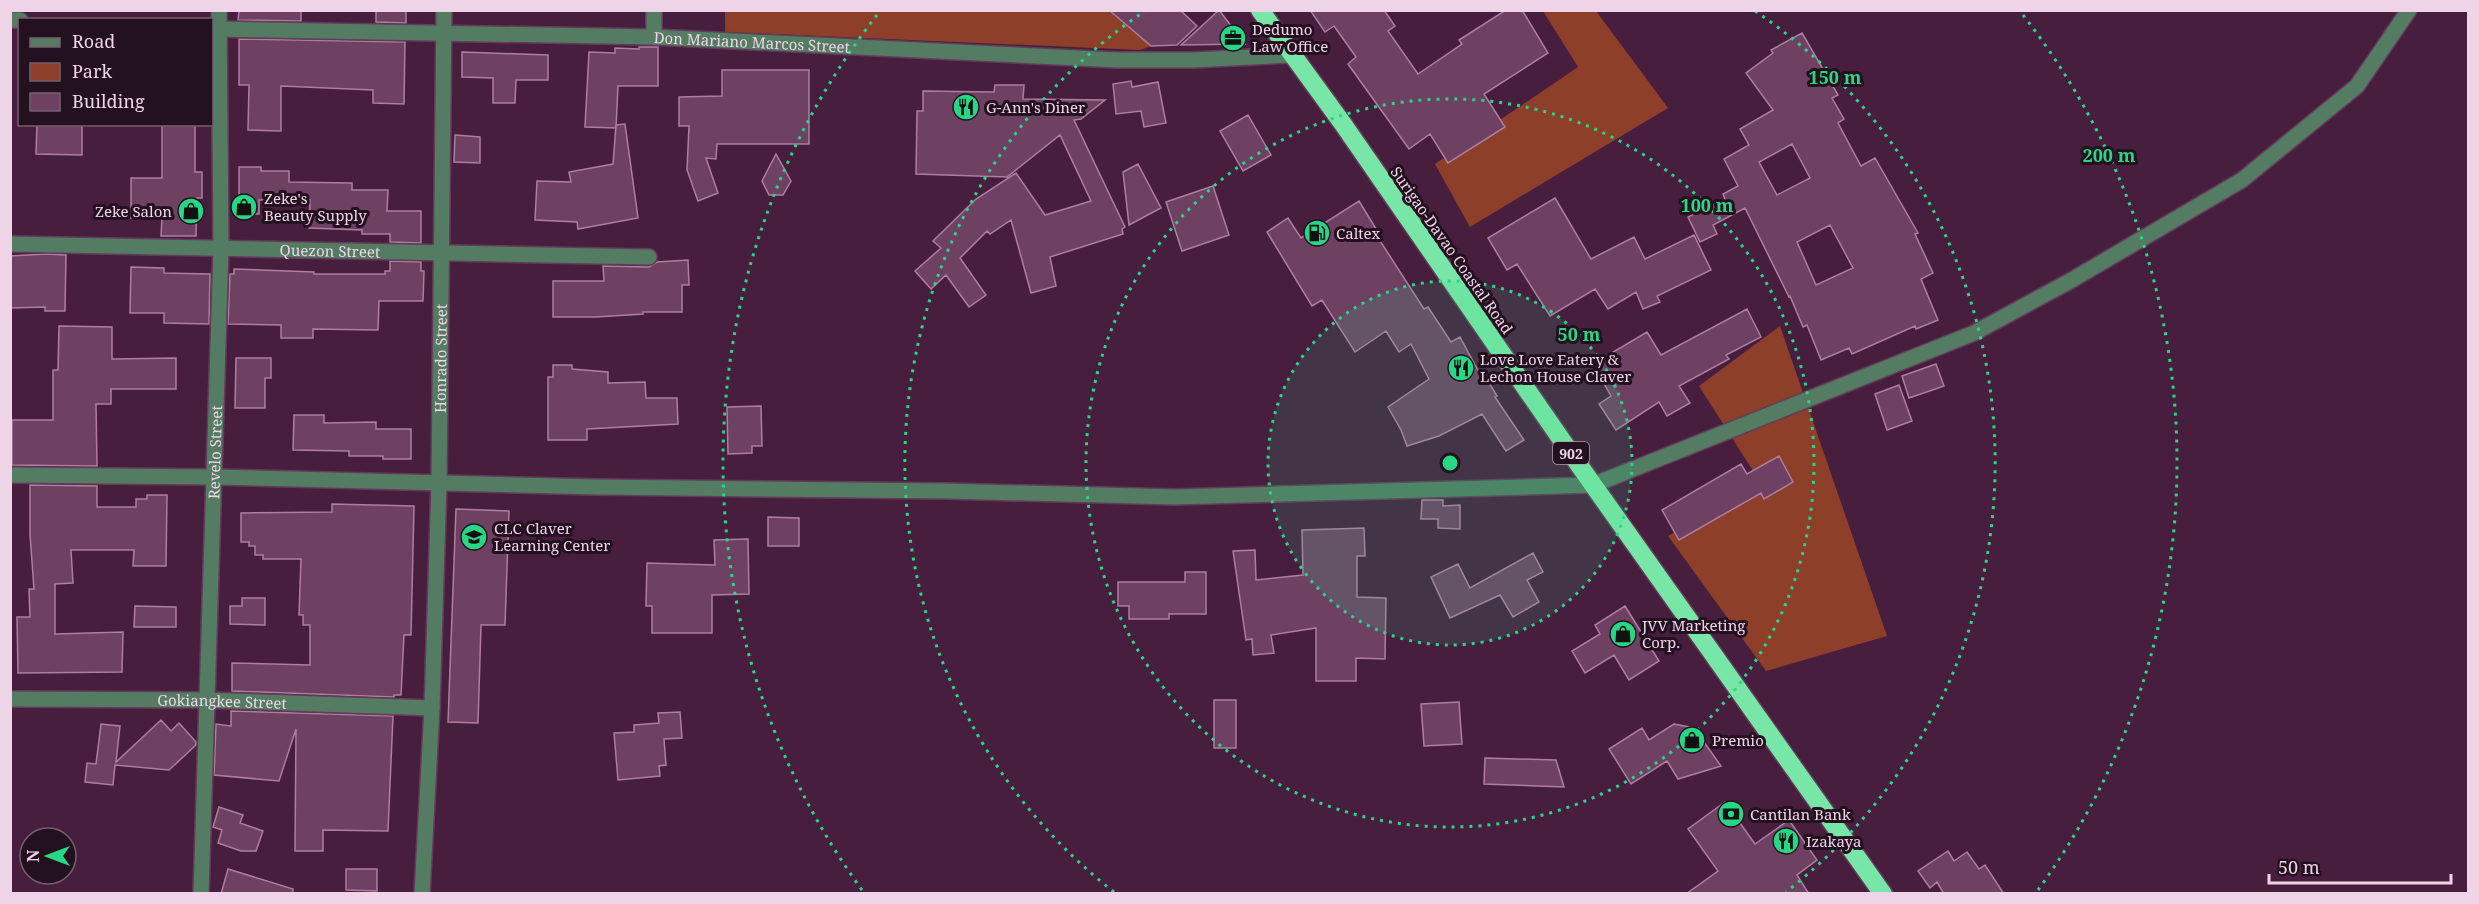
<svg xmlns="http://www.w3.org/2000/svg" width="2479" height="904" font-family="'Noto Serif',serif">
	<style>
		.green { fill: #8d3f29 }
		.building { fill: #6e4163; stroke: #af7da2; stroke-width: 1.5; fill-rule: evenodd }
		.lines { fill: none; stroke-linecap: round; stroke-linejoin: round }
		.minor-casing { stroke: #633b5a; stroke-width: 18 }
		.highway-casing { stroke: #633b5a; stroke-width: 21 }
		.minor { stroke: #537c62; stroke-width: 15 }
		.highway { stroke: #78e6a6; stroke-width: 18 }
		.ring { fill: none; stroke: #26d886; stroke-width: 3; stroke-dasharray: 3 6 }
		.labels { text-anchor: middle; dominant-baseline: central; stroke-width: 6; stroke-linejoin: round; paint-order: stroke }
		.shield { fill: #23111f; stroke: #b29aab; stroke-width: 1.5 }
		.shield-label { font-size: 14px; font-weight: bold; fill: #efd4e7 }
		.poi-label { font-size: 15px; fill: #efd4e7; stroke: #23111f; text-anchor: start }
		.street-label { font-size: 15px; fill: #efd4e7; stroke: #23111f }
		.centre { fill: #26d886; stroke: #23111f; stroke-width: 3 }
		.ring-label { font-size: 18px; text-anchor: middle; font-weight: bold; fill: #26d886; stroke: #23111f; stroke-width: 6; stroke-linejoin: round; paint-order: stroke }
	</style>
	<rect width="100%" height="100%" fill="#481e3f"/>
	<path class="green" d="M 725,11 L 1109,11 L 1151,46 L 1140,50 L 725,32 Z
		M 1543,11 L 1596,11 L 1668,108 L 1470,227 L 1435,164 L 1578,67 Z
		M 1780,326 L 1887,636 L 1766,671 L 1668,536 L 1762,485 L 1699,386 Z"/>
	<path class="building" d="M 239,10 L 301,10 L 301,21 L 238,20 Z
		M 376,10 L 406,10 L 406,23 L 376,22 Z
		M 1109,10 L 1180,10 L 1197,26 L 1177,45 L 1151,46 Z
		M 1219,10 L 1245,44 L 1181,45 Z
		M 1310,10 L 1384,10 L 1395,26 L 1388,31 L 1418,74 L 1462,44 L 1459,40 L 1506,10 L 1522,10 L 1548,53 L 1484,94 L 1505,127 L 1448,163 L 1430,134 L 1409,149 L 1348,64 L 1356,57 L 1334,26 L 1325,32 Z
		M 1802,33 L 1838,95 L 1832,98 L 1844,119 L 1838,123 L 1861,166 L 1875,158 L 1918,233 L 1915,234 L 1933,273 L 1921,279 L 1938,320 L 1916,329 L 1915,326 L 1852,354 L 1849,348 L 1821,360 L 1807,325 L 1803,327 L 1790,296 L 1789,297 L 1745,208 L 1713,225 L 1717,234 L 1700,242 L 1688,217 L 1725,199 L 1723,194 L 1738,186 L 1724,159 L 1749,145 L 1740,129 L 1773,110 L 1746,73 L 1773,53 L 1771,50 ZM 1792,144 L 1810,178 L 1777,195 L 1759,162 ZM 1830,225 L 1853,268 L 1816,285 L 1797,242 Z
		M 239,39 L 405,42 L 404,104 L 373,103 L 373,90 L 281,86 L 281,131 L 248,130 L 249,85 L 239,85 Z
		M 639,47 L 658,47 L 658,86 L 618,86 L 616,128 L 585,127 L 589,52 L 615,53 L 615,48 L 639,49 Z
		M 462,52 L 548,55 L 548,80 L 516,80 L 515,103 L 493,103 L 493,78 L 462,77 Z
		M 722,70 L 809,70 L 809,144 L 717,144 L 716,159 L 706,158 L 718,193 L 698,201 L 687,170 L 689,126 L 679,126 L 679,97 L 722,96 Z
		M 1131,81 L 1132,87 L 1158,82 L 1166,123 L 1144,127 L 1141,111 L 1116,114 L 1113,84 Z
		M 995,85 L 1024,85 L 1023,99 L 1105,100 L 1081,119 L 1074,120 L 1125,227 L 1122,229 L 1123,234 L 1050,257 L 1056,286 L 1031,293 L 1011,220 L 990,234 L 987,231 L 960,258 L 986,295 L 969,307 L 946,275 L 931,289 L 915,271 L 941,248 L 933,241 L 976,199 L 1016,173 L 1045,215 L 1091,201 L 1060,135 L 1007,177 L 916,174 L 917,111 L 923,111 L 923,91 L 994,92 Z
		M 1248,115 L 1271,155 L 1243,171 L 1220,131 Z
		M 37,124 L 82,124 L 82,155 L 36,154 Z
		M 162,124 L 195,124 L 195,172 L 202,172 L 202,198 L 197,198 L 196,236 L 161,236 L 162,218 L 131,218 L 131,178 L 162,178 Z
		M 625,124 L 638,218 L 578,229 L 577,222 L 535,220 L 537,181 L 571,182 L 569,172 L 613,164 L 616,125 Z
		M 455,135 L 480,137 L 480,163 L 454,162 Z
		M 776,154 L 791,181 L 783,195 L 769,195 L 762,181 Z
		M 1138,164 L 1161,208 L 1129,225 L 1123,172 Z
		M 239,167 L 261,167 L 261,171 L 289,171 L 289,182 L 352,183 L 352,190 L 388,190 L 387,211 L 421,211 L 421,243 L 390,242 L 390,234 L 362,234 L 362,230 L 309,228 L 310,200 L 259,200 L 259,214 L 239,214 Z
		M 1213,186 L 1229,235 L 1182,251 L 1166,202 Z
		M 1555,198 L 1591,259 L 1634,237 L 1645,259 L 1694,235 L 1711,270 L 1657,296 L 1660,302 L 1643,309 L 1636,292 L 1608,309 L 1595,289 L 1550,316 L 1517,264 L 1507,270 L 1488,238 Z
		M 1359,201 L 1378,232 L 1375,233 L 1424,309 L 1428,307 L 1451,342 L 1460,337 L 1482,378 L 1485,376 L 1497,396 L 1495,397 L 1524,440 L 1506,451 L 1482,414 L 1439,436 L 1407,446 L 1401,430 L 1388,407 L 1429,379 L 1411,344 L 1399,352 L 1386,331 L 1355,352 L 1322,300 L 1312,306 L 1267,232 L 1288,218 L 1301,238 Z
		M 46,254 L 66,255 L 65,311 L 45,311 L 45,307 L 10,308 L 10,256 Z
		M 688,260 L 689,285 L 682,285 L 682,312 L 643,312 L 643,314 L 596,317 L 553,317 L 553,281 L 604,281 L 603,266 L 649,267 L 657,262 Z
		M 390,261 L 421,262 L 421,271 L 424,271 L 423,301 L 379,301 L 378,330 L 313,329 L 313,338 L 281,338 L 281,325 L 228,324 L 230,274 L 234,274 L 234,269 L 314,272 L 314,274 L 385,274 L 385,271 L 390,271 Z
		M 131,267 L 164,268 L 164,273 L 210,274 L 209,324 L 164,323 L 164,313 L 130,313 Z
		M 1747,309 L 1761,337 L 1726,355 L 1729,359 L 1679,386 L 1690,403 L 1667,416 L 1659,402 L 1616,430 L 1599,404 L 1611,396 L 1593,364 L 1647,332 L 1661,355 Z
		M 59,326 L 112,327 L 112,359 L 176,358 L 176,389 L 111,389 L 111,404 L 96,404 L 97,466 L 12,465 L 12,420 L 53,420 L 53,370 L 58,370 Z
		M 236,358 L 271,358 L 271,378 L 265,378 L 265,408 L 235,408 Z
		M 1936,364 L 1944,386 L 1909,398 L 1902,376 Z
		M 553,365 L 572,365 L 572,369 L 608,372 L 608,383 L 645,382 L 646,398 L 677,398 L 678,424 L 587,429 L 587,440 L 548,440 L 548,377 L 553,377 Z
		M 1899,385 L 1912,421 L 1887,430 L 1875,394 Z
		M 761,406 L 762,446 L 752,446 L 752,453 L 728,454 L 727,407 Z
		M 294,415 L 324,415 L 324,423 L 376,422 L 376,429 L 411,429 L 411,459 L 383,459 L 383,456 L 349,456 L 349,451 L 293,450 Z
		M 1779,456 L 1793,482 L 1764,499 L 1761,493 L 1679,540 L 1662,510 L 1741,464 L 1747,474 Z
		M 30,485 L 97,486 L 97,507 L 136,507 L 136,499 L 147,499 L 147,495 L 167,495 L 166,566 L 133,566 L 134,550 L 71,550 L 73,583 L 55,584 L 55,634 L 123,632 L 122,672 L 18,673 L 17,617 L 30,617 L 29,589 L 34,589 L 30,535 Z
		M 1422,500 L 1443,500 L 1443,506 L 1460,505 L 1460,529 L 1438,528 L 1438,519 L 1421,519 Z
		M 332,504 L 414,506 L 411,635 L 404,635 L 401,695 L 394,695 L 394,697 L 232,691 L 232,663 L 310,665 L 310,625 L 303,625 L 303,615 L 299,615 L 301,559 L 263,559 L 263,555 L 255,555 L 255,546 L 249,546 L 249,542 L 241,542 L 241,513 L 332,512 Z
		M 456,509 L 509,511 L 505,625 L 481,625 L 478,723 L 448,722 Z
		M 768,517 L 799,518 L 799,546 L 768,546 Z
		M 1364,528 L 1365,556 L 1357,556 L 1357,597 L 1386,598 L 1385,659 L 1356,658 L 1356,681 L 1316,681 L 1316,628 L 1271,635 L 1274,653 L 1253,655 L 1252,639 L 1246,640 L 1233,551 L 1255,550 L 1256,580 L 1303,575 L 1302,530 Z
		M 748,539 L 749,594 L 712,595 L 712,633 L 652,633 L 652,606 L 646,606 L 647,563 L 715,565 L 714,540 Z
		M 1533,553 L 1543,572 L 1527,580 L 1539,602 L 1513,617 L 1500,595 L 1450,618 L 1431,577 L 1458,564 L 1470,588 Z
		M 1185,572 L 1206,572 L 1206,614 L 1169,614 L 1169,619 L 1129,619 L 1129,606 L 1118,606 L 1118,582 L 1185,582 Z
		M 242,598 L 265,598 L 265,625 L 230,624 L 230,606 L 242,606 Z
		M 135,606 L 176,607 L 176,627 L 134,627 Z
		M 1625,606 L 1659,661 L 1629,680 L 1614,655 L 1585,673 L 1572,651 L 1600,634 L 1595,625 Z
		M 1214,700 L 1236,700 L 1236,748 L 1214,748 Z
		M 1459,702 L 1462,744 L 1424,746 L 1421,704 Z
		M 231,711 L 393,716 L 388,831 L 323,830 L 323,851 L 295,851 L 296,729 L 279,781 L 214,775 L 216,724 L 231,726 Z
		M 680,712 L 682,738 L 664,739 L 666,765 L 659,766 L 660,776 L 618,780 L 614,733 L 634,732 L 634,725 L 659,723 L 658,713 Z
		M 161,720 L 171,731 L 179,723 L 196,742 L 196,745 L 169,770 L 115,765 L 113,785 L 85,782 L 87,763 L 96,764 L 101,724 L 120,726 L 116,762 Z
		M 1674,724 L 1694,728 L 1721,766 L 1678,779 L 1667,761 L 1631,784 L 1609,749 L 1642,728 L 1649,740 Z
		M 1485,758 L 1556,760 L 1564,787 L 1484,784 Z
		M 1725,802 L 1755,844 L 1789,820 L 1817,860 L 1797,875 L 1809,894 L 1686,894 L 1718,871 L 1688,829 Z
		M 219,807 L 243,815 L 240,823 L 263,831 L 256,851 L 241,851 L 218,843 L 222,830 L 213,827 Z
		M 1948,851 L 1954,861 L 1967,852 L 1979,869 L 1985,865 L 2004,894 L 1944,894 L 1937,882 L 1930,888 L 1918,871 Z
		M 228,869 L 293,889 L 293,894 L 221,894 Z
		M 346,869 L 377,869 L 377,891 L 346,890 Z"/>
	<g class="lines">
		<defs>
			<g id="minor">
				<path d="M 654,10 L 654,37"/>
				<path d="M 10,20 L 20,20"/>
				<path id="s1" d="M 212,29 L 654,37 L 1118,60 L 1193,60 L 1292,55"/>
				<path id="s2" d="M 10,244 L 649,257"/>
				<path d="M 10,475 L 215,477 L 596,487 L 946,491 L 1175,497 L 1593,485 L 1974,333 L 2070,281 L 2242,180 L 2357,86 L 2409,10"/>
				<path id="s3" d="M 10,699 L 205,700 L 432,708"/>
				<path id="s4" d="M 201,894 L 221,248 L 219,10"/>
				<path id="s5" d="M 422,894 L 432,708 L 439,483 L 444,10"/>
			</g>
			<path id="highway" d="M 1260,10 L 1343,124 L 1579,465 L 1883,894"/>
		</defs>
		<use href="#minor" class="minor-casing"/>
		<use href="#highway" class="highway-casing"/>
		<use href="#minor" class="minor"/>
		<use href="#highway" class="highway"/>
	</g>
	<circle cx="1450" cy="463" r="182" fill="#26d886" fill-opacity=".12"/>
	<g class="ring">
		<circle cx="1450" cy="463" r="182"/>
		<circle cx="1450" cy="463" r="364"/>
		<path d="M1114 892A545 545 0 0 1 1145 11M1755 11A545 545 0 0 1 1786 892"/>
		<path d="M862 890A727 727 0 0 1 877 15M2023 15A727 727 0 0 1 2038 890"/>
	</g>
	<defs>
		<symbol id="office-disc" viewBox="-11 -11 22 22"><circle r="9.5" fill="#26d886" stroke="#23111f"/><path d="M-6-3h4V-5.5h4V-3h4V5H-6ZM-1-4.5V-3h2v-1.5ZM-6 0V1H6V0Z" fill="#111"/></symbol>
		<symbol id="restaurant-disc" viewBox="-11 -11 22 22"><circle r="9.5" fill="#26d886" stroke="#23111f"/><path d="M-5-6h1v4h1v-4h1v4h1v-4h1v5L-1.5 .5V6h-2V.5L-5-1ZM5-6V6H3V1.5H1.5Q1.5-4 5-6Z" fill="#111"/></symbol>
		<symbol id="shop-disc" viewBox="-11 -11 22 22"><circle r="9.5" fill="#26d886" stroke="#23111f"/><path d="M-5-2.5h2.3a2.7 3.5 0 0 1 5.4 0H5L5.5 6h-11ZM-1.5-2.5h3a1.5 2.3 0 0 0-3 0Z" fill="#111"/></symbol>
		<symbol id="fuel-disc" viewBox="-11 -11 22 22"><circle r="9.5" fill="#26d886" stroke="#23111f"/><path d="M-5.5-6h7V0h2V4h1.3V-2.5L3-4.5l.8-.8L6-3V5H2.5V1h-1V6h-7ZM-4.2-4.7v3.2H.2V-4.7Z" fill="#111"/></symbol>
		<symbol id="school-disc" viewBox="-11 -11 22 22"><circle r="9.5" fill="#26d886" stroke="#23111f"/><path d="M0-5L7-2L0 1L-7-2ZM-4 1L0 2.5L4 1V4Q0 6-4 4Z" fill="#111"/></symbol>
		<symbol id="bank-disc" viewBox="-11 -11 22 22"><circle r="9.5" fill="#26d886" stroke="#23111f"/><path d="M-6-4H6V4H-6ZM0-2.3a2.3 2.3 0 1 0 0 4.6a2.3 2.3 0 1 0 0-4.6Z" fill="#111"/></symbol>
	</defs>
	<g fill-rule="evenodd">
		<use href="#office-disc" x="1218" y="23" width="30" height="30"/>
		<use href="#restaurant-disc" x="951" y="92" width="30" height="30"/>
		<use href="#shop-disc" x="229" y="192" width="30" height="30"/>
		<use href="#shop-disc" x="176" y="196" width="30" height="30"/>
		<use href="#fuel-disc" x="1302" y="218" width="30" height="30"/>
		<use href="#restaurant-disc" x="1446" y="353" width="30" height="30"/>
		<use href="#school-disc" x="459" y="522" width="30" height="30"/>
		<use href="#shop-disc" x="1608" y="619" width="30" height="30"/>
		<use href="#shop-disc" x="1677" y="725" width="30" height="30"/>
		<use href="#bank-disc" x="1716" y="799" width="30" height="30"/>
		<use href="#restaurant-disc" x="1771" y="826" width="30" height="30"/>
	</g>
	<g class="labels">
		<rect class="shield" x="1553" y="442" width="36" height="22" rx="4.5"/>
		<g class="shield-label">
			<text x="1571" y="453">902</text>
		</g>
		<g class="poi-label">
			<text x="1252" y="29">Dedumo<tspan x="1252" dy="17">Law Office</tspan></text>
			<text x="986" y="107">G-Ann's Diner</text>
			<text x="264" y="198">Zeke's<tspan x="264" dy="17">Beauty Supply</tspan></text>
			<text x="172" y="211" text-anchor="end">Zeke Salon</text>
			<text x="1336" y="233">Caltex</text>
			<text x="1480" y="359">Love Love Eatery &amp;<tspan x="1480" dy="17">Lechon House Claver</tspan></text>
			<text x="494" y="528">CLC Claver<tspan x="494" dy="17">Learning Center</tspan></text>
			<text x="1642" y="625">JVV Marketing<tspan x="1642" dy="17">Corp.</tspan></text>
			<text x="1712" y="740">Premio</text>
			<text x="1750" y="814">Cantilan Bank</text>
			<text x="1806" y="841">Izakaya</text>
		</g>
		<g class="street-label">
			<text stroke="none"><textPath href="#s1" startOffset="540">Don Mariano Marcos Street</textPath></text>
			<text stroke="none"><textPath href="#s2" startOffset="320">Quezon Street</textPath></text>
			<text transform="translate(1452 250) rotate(55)">Surigao-Davao Coastal Road</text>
			<text stroke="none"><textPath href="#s5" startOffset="536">Honrado Street</textPath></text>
			<text stroke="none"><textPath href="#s4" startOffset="442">Revelo Street</textPath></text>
			<text stroke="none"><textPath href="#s3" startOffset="212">Gokiangkee Street</textPath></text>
		</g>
	</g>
	<circle cx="1450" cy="463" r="9" class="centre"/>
	<g class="ring-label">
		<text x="1835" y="84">150 m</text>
		<text x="2109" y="162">200 m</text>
		<text x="1707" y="212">100 m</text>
		<text x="1579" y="341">50 m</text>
	</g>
	<rect width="2479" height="904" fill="none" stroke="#efd4e7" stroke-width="24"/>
	<rect x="18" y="18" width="195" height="108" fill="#23111f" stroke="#755f6f" stroke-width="1.5"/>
	<rect x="30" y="38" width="30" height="9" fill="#537c62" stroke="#755f6f" stroke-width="1.5"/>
	<text x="72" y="48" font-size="18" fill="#efd4e7">Road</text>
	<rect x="30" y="63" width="30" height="18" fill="#8d3f29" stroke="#755f6f" stroke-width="1.5"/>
	<text x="72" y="78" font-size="18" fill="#efd4e7">Park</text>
	<rect x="30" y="93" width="30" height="18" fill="#6e4163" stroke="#755f6f" stroke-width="1.5"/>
	<text x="72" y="108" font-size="18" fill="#efd4e7">Building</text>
	<g transform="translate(48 856) rotate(270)"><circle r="28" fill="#23111f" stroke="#755f6f" stroke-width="1.5"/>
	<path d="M0-4.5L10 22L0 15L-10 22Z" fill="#26d886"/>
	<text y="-9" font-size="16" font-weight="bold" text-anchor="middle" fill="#efd4e7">N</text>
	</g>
	<path d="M2269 874v9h182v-9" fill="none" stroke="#efd4e7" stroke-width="3"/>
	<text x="2278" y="874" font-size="18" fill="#efd4e7" stroke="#23111f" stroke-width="4.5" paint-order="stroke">50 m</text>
</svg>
